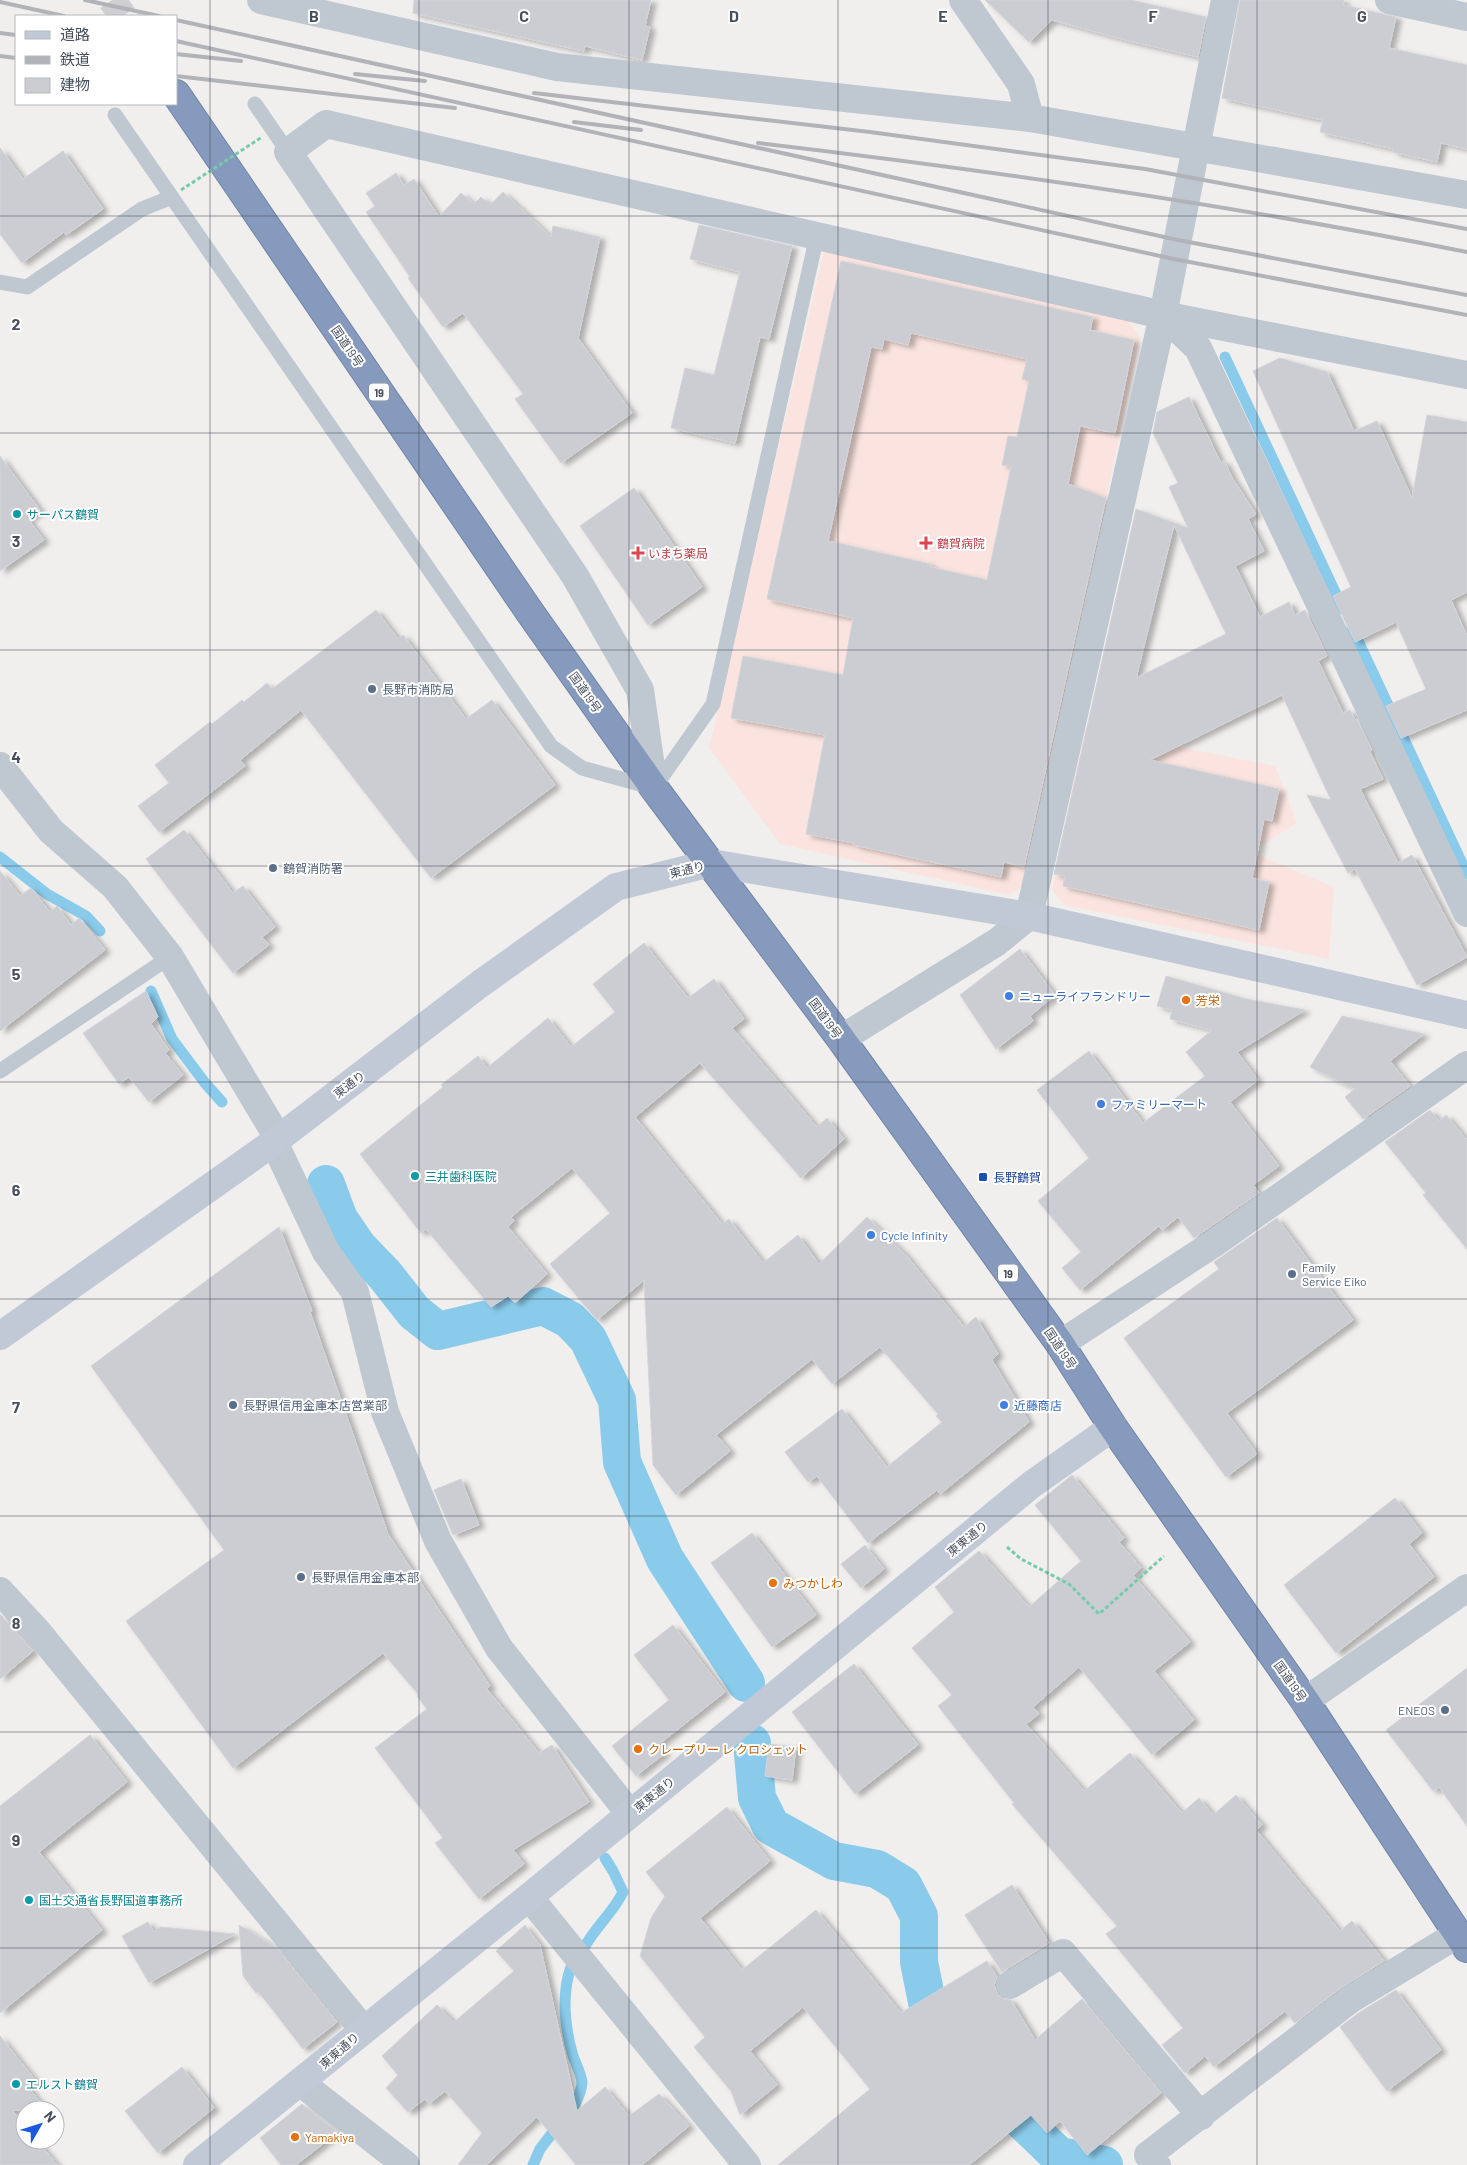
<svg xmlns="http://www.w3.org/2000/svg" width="1467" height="2165" font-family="Barlow,'Noto Sans JP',sans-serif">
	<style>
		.medical { fill: #fbe4df }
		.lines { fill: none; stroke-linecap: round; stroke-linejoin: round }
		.stream { stroke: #8acbeb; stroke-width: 11 }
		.canal { stroke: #8acbeb; stroke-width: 38 }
		.building { fill: #cbcdd3; stroke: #d2d4da; fill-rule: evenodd; filter: url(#shadow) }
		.highway-tunnel { stroke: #cfcfd1; stroke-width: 28; stroke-dasharray: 28 14; stroke-linecap: butt }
		.highway-casing { stroke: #7285a9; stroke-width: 30 }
		.path { stroke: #75ccab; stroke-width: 3; stroke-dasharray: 4 2.5; stroke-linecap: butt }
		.lane { stroke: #bfc7d0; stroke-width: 15 }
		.street { stroke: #bfc7d0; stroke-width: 28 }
		.secondary { stroke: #c1c9d7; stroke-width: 28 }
		.highway { stroke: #869abd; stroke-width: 28 }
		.rail { stroke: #b1b3b9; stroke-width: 4 }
		.path-bridge { stroke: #75ccab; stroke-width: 3; stroke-dasharray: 4 2.5; stroke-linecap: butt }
		.grid { fill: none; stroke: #474f5c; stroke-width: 1; stroke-opacity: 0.55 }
		.culture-dot { fill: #0f9aa8; stroke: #fff; stroke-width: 2 }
		.health-dot { fill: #e0444e; stroke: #fff; stroke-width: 2 }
		.service-dot { fill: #5c6f8a; stroke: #fff; stroke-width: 2 }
		.shop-dot { fill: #3f7fe0; stroke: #fff; stroke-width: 2 }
		.food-dot { fill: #e8710a; stroke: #fff; stroke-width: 2 }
		.transit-dot { fill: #1a4fb4; stroke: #fff; stroke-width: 2 }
		.labels { text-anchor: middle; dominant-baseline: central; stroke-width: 4; stroke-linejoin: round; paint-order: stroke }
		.shield { fill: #fff; stroke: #7e848d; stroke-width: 1 }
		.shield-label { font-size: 11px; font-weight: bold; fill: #474f5c }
		.street-label { font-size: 12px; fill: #474f5c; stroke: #fff }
		.culture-label { font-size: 12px; fill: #0d838f; stroke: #fff; text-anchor: start }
		.health-label { font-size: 12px; fill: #be3a42; stroke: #fff; text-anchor: start }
		.service-label { font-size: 12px; fill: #4e5e75; stroke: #fff; text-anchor: start }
		.shop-label { font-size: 12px; fill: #366cbe; stroke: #fff; text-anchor: start }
		.food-label { font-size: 12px; fill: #c56008; stroke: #fff; text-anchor: start }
		.transit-label { font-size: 12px; fill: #164399; stroke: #fff; text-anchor: start }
		.grid-label { font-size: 16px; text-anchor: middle; font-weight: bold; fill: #474f5c; stroke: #fff; stroke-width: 4; stroke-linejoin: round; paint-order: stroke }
	</style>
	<defs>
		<filter id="shadow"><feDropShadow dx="5.5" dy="3" stdDeviation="2.5" flood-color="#0004"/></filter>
	</defs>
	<rect width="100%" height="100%" fill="#f1efee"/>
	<path class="medical" d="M 825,246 L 1125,316 L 1140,338 L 1024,885 L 1009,895 L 780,844 L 709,748 Z
		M 1084,728 L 1275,766 L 1297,823 L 1251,852 L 1334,887 L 1329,959 L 1064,905 L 1052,890 Z"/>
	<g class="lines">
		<path class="stream" d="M 1225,357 L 1343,609
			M 1352,628 L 1467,874
			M 0,857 L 47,894 L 86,916 L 100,931
			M 151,991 L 172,1039 L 205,1083 L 222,1102
			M 584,1948 C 595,1927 613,1913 623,1892 L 613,1871 L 605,1858
			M 533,2165 L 540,2149 L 575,2104 C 578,2098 582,2089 582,2082 C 581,2074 576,2064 573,2056 C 565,2029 561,1994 571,1967"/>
		<path class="canal" d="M 326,1184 L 339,1219 L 358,1247 L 385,1275 L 414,1312 L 438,1331 L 543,1306 L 570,1320 L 588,1339 L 617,1400 L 622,1462 L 665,1559 L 746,1683
			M 752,1743 L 757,1798 L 771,1826 L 834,1861 L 877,1869 L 903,1885 L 919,1916 L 919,1962 L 928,2007 L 952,2041
			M 985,2085 L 1059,2156 L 1104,2165"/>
	</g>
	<path class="building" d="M 414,0 L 651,0 L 645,26 L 650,27 L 642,60 L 585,46 L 584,51 L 413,13 Z
		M 985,0 L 1131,0 L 1206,17 L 1198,57 L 1130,41 L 1052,20 L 1029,42 Z
		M 1240,0 L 1344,0 L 1343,5 L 1396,17 L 1389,48 L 1467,65 L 1467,149 L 1441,143 L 1437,162 L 1393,152 L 1394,149 L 1320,132 L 1323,120 L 1222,98 Z
		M 0,148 L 23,179 L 63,151 L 103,209 L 66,235 L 64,232 L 22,263 L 0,234 Z
		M 396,173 L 404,185 L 414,179 L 439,217 L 461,193 L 474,204 L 481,197 L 490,205 L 503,192 L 551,237 L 553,226 L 600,237 L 578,338 L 632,413 L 561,463 L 515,399 L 523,394 L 463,313 L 443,327 L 408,278 L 410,277 L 366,212 L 375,206 L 366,193 Z
		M 699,225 L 792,246 L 769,339 L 760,337 L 735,443 L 671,428 L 685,368 L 714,375 L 740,272 L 690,259 Z
		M 841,261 L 1093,317 L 1090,330 L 1134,340 L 1115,433 L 1080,426 L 1068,484 L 1106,498 L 1024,867 L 1004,862 L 1001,877 L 854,845 L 854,843 L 806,834 L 825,735 L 731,718 L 743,656 L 843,675 L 853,618 L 767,599 ZM 911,333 L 1027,359 L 1022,379 L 1029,381 L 1017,437 L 1008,436 L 1002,465 L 1011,467 L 987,580 L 930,567 L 930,564 L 828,541 L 871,347 L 882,349 L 884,339 L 908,345 Z
		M 1280,358 L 1327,372 L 1354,431 L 1377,421 L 1412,498 L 1427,415 L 1467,422 L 1467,592 L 1451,600 L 1467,636 L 1467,710 L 1401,738 L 1386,706 L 1426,689 L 1396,622 L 1355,642 L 1333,596 L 1351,587 L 1253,371 Z
		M 1189,397 L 1221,463 L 1224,461 L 1233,479 L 1256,514 L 1248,519 L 1264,551 L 1235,566 L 1260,617 L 1289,602 L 1295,615 L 1305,610 L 1327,656 L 1318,661 L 1343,713 L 1350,710 L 1355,720 L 1357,719 L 1372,750 L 1370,752 L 1383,779 L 1360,789 L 1398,863 L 1412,855 L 1467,957 L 1417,985 L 1355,869 L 1348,873 L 1307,795 L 1331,800 L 1282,695 L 1150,760 L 1279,789 L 1272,821 L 1264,819 L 1252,878 L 1269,882 L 1259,930 L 1063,886 L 1065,876 L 1054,874 L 1136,509 L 1188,528 L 1169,487 L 1178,483 L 1153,433 L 1157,412 ZM 1174,525 L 1226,634 L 1136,678 Z
		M 0,456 L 40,510 L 28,519 L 44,540 L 0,571 Z
		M 634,488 L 702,587 L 648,625 L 580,526 Z
		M 376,610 L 398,639 L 403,635 L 466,719 L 492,700 L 555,785 L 431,878 L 301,710 L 240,760 L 245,766 L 159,832 L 138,806 L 169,783 L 155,765 L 210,722 L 212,724 L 242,700 L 244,702 L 267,683 L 272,689 Z
		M 184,830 L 233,893 L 243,886 L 275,927 L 262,937 L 269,945 L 233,973 L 146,859 Z
		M 0,871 L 20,896 L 31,888 L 50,912 L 57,906 L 71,925 L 79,918 L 105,950 L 0,1031 Z
		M 644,943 L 688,998 L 714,979 L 744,1019 L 732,1028 L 817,1127 L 827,1118 L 844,1139 L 801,1178 L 700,1063 L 635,1117 L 722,1224 L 729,1219 L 763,1263 L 798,1235 L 819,1264 L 867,1217 L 906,1255 L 964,1327 L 976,1317 L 998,1354 L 992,1360 L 1029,1422 L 940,1494 L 937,1490 L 868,1543 L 817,1476 L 808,1482 L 785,1452 L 842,1409 L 887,1467 L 942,1422 L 936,1416 L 938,1414 L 880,1347 L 832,1384 L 812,1359 L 716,1435 L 730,1451 L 676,1495 L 653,1465 L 644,1280 L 597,1320 L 550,1264 L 610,1213 L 572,1168 L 511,1217 L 514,1221 L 508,1227 L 547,1274 L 515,1303 L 508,1296 L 491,1307 L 426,1229 L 421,1233 L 360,1154 L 443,1087 L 441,1085 L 478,1056 L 487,1068 L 548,1018 L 571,1047 L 615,1012 L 593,984 Z
		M 1020,949 L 1055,995 L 1030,1016 L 1033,1021 L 996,1049 L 960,995 Z
		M 1166,976 L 1246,999 L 1305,1010 L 1237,1052 L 1258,1080 L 1230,1102 L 1279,1166 L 1253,1185 L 1259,1193 L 1194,1238 L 1178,1217 L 1162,1230 L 1159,1226 L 1080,1290 L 1062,1268 L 1081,1252 L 1038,1201 L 1089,1158 L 1037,1090 L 1089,1051 L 1143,1123 L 1205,1076 L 1186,1052 L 1212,1030 L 1170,1019 L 1172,1010 L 1157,1006 Z
		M 146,991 L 158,1017 L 151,1024 L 169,1050 L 165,1053 L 183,1075 L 149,1102 L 129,1077 L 119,1084 L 83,1033 Z
		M 1342,1016 L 1424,1034 L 1390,1061 L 1410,1086 L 1363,1119 L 1345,1097 L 1355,1089 L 1310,1067 Z
		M 1430,1110 L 1439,1121 L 1446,1115 L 1467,1140 L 1467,1249 L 1423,1195 L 1426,1193 L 1385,1142 Z
		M 1277,1218 L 1353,1320 L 1227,1413 L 1257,1454 L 1226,1477 L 1124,1338 L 1219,1269 L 1214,1262 Z
		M 279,1227 L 312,1311 L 310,1312 L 388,1534 L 490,1686 L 487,1689 L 539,1753 L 552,1745 L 589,1802 L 513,1850 L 524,1864 L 479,1899 L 435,1843 L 443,1838 L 375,1748 L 427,1709 L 417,1696 L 418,1694 L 383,1653 L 233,1768 L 126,1621 L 224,1550 L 91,1366 Z
		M 1072,1475 L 1124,1538 L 1119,1542 L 1141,1568 L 1133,1575 L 1190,1642 L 1154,1671 L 1194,1720 L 1152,1755 L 1079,1667 L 1033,1707 L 1039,1714 L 1026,1724 L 1084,1791 L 1130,1753 L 1182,1813 L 1199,1798 L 1213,1815 L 1236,1795 L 1262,1825 L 1256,1830 L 1340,1931 L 1352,1921 L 1384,1961 L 1342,1987 L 1295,2023 L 1285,2011 L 1214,2067 L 1205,2056 L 1185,2073 L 1162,2045 L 1183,2028 L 1106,1934 L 1117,1926 L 1012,1804 L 1014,1803 L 938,1706 L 952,1695 L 912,1648 L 954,1612 L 935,1587 L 979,1551 L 1029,1607 L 1081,1561 L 1035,1505 Z
		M 461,1479 L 479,1525 L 453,1535 L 434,1490 Z
		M 1395,1498 L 1422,1533 L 1409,1544 L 1434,1577 L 1336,1653 L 1284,1585 Z
		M 752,1533 L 816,1615 L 772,1647 L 711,1563 Z
		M 865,1545 L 884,1569 L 861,1588 L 841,1564 Z
		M 0,1614 L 33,1651 L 0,1679 Z
		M 673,1625 L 725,1692 L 658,1745 L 665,1753 L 636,1776 L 612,1746 L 669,1700 L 634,1655 Z
		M 854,1664 L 918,1745 L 855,1794 L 792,1712 Z
		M 1467,1668 L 1467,1826 L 1439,1787 L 1433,1791 L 1386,1730 Z
		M 90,1735 L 127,1782 L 39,1852 L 102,1930 L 0,2013 L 0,1806 Z
		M 769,1744 L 796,1747 L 792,1780 L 765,1776 Z
		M 727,1807 L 770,1861 L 700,1918 L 742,1970 L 816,1910 L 901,2013 L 987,1961 L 997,1977 L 994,1985 L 997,1993 L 1003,1999 L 1011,2000 L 1035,2040 L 1082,1999 L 1161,2093 L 1087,2155 L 1060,2121 L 1047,2133 L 1031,2115 L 969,2165 L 778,2165 L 870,2089 L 803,2007 L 750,2051 L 777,2085 L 740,2115 L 731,2091 L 694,2047 L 705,2037 L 640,1956 L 651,1918 L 665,1896 L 646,1872 Z
		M 1012,1885 L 1049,1943 L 1002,1972 L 965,1915 Z
		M 148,1922 L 154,1932 L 160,1927 L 235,1934 L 149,1983 L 122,1936 Z
		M 239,1925 L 277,1948 L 337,2022 L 303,2049 L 258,1991 L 256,1993 L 243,1976 Z
		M 525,1925 L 540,1945 L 577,2111 L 605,2087 L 629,2116 L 659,2094 L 689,2126 L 642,2165 L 576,2165 L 537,2117 L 486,2165 L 458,2165 L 482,2133 L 445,2091 L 429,2104 L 425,2099 L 408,2112 L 386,2088 L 398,2075 L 382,2056 L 437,2005 L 454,2022 L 514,1971 L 496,1951 Z
		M 1396,1990 L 1441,2050 L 1387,2091 L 1340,2027 L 1360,2012 Z
		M 0,2036 L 36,2081 L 28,2087 L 46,2110 L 12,2110 L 25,2125 L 25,2140 L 37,2140 L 57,2165 L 0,2165 Z
		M 182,2067 L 214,2108 L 158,2153 L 125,2111 Z
		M 302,2104 L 338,2132 L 296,2165 L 281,2165 L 260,2138 Z"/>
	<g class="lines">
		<path class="highway-tunnel" d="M 112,0 L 123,16"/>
		<defs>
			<path id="highway" d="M 176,94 L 529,611 L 654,788 L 841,1039 L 1060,1344 L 1113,1427 L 1305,1701 L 1467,1948"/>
		</defs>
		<use href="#highway" class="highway-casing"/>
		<path class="path" d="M 1007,1547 L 1021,1559 L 1069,1584 L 1099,1614 L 1164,1556"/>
		<path class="lane" d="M 255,104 L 288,152
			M 115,115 L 551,746 L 582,768 L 654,788 L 713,704 L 817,235
			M 0,282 L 27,287 L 142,209 L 172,197
			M 0,1071 L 170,957"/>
		<path class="street" d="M 261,0 L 557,67 L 1030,118 L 1467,195
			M 963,0 L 1021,84 L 1030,118
			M 1389,0 L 1467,17
			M 1163,315 L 1198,348 L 1467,913
			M 0,766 L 51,831 L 115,887 L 170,957 L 278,1138
			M 654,788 L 640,690 L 575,576 L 288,152 L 326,124 L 1163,315 L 1467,375
			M 841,1039 L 997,942 L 1029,916 L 1163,315 L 1225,0
			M 274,1142 L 326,1252 L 355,1292 L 385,1412 L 438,1541 L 499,1648 L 630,1814
			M 1060,1344 L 1213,1244 L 1467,1065
			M 0,1591 L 38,1632 L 363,2029
			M 1305,1701 L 1467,1588
			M 529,1897 L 747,2165
			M 1010,1985 L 1063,1953 L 1201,2116
			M 301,2083 L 406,2165
			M 1157,2165 L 1148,2155 L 1351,1999 L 1458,1934"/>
		<path class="secondary" d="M 0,1336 L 274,1142 L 480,984 L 616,887 L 711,863 L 1029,916 L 1467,1015
			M 197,2165 L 529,1897 L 1031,1485 L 1113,1427"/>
		<use href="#highway" class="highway"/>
		<path class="rail" d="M 85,0 L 159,16
			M 0,2 L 64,16
			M 176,20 L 1178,240 L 1467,295
			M 0,33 L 16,35
			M 176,41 L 1174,259 L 1467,315
			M 176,54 L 241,61
			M 0,56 L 16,58
			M 355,74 L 425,81
			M 176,76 L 455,108
			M 534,93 L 870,132 L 1145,169 L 1467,229
			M 574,122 L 641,130
			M 758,143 C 996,171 1232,205 1467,252"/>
		<path class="path-bridge" d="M 181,190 L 262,137"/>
	</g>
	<path class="grid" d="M 210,0 L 210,2165M 419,0 L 419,2165M 629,0 L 629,2165M 838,0 L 838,2165M 1048,0 L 1048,2165M 1257,0 L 1257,2165M 0,216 L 1467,216M 0,433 L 1467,433M 0,650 L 1467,650M 0,866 L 1467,866M 0,1082 L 1467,1082M 0,1299 L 1467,1299M 0,1516 L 1467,1516M 0,1732 L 1467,1732M 0,1948 L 1467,1948"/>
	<g class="culture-dot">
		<circle cx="17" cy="514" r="5"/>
		<circle cx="415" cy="1176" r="5"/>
		<circle cx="29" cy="1900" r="5"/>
		<circle cx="16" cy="2084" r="5"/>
	</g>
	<g class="health-dot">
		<path d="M923.5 535.5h5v5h5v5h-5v5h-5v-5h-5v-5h5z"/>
		<path d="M635.5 545.5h5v5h5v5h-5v5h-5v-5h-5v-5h5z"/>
	</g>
	<g class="service-dot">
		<circle cx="372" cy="689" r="5"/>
		<circle cx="273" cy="868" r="5"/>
		<circle cx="1292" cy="1274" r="5"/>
		<circle cx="233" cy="1405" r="5"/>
		<circle cx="301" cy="1577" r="5"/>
		<circle cx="1445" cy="1710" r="5"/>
	</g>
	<g class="shop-dot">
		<circle cx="1009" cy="996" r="5"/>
		<circle cx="1101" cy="1104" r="5"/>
		<circle cx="871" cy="1235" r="5"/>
		<circle cx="1004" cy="1405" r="5"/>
	</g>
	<g class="food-dot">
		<circle cx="1186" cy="1000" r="5"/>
		<circle cx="773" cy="1583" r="5"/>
		<circle cx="638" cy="1749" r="5"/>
		<circle cx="295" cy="2137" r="5"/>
	</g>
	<rect class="transit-dot" x="978" y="1172" width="10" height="10" rx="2.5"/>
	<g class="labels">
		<g class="shield">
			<rect x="369" y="383.5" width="20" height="17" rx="4"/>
			<rect x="998" y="1264.5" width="20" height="17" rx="4"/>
		</g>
		<g class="shield-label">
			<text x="379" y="392">19</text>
			<text x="1008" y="1273">19</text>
		</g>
		<g class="street-label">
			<text transform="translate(348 346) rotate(56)">国道19号</text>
			<text transform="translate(586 692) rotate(55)">国道19号</text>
			<text transform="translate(687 869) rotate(-14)">東通り</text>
			<text transform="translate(826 1018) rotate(54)">国道19号</text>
			<text transform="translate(349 1084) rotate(-37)">東通り</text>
			<text transform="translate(1061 1348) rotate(56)">国道19号</text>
			<text transform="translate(967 1538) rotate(-39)">東東通り</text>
			<text transform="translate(1291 1681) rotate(55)">国道19号</text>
			<text transform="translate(654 1794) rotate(-39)">東東通り</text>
			<text transform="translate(339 2050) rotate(-41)">東東通り</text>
		</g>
		<g class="culture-label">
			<text x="27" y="514">サーパス鶴賀</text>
			<text x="425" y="1176">三井歯科医院</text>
			<text x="39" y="1900">国土交通省長野国道事務所</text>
			<text x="26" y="2084">エルスト鶴賀</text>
		</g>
		<g class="health-label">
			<text x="937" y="543">鶴賀病院</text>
			<text x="648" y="553">いまち薬局</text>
		</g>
		<g class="service-label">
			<text x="382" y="689">長野市消防局</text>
			<text x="283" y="868">鶴賀消防署</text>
			<text x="1302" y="1267">Family<tspan x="1302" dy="14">Service Eiko</tspan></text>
			<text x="243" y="1405">長野県信用金庫本店営業部</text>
			<text x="311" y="1577">長野県信用金庫本部</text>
			<text x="1435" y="1710" text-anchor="end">ENEOS</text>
		</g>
		<g class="shop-label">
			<text x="1019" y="996">ニューライフランドリー</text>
			<text x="1111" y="1104">ファミリーマート</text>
			<text x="881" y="1235">Cycle Infinity</text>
			<text x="1014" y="1405">近藤商店</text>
		</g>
		<g class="food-label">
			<text x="1196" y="1000">芳栄</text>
			<text x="783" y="1583">みつかしわ</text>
			<text x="648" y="1749">クレープリー レ クロシェット</text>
			<text x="305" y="2137">Yamakiya</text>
		</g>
		<g class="transit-label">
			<text x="993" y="1177">長野鶴賀</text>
		</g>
	</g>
	<g class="grid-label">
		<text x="314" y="22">B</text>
		<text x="524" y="22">C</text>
		<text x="734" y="22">D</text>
		<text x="943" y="22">E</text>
		<text x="1153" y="22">F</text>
		<text x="1362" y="22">G</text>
		<text x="16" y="330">2</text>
		<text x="16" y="547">3</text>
		<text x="16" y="763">4</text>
		<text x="16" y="980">5</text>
		<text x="16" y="1196">6</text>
		<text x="16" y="1413">7</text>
		<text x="16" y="1629">8</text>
		<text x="16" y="1846">9</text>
	</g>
	<rect x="15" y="15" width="162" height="90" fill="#ffffff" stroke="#b5b9be"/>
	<rect x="25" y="31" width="25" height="8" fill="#c1c9d7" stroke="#b5b9be"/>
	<text x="60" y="40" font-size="15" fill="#474f5c">道路</text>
	<rect x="25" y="56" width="25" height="8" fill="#b1b3b9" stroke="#b5b9be"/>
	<text x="60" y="65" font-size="15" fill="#474f5c">鉄道</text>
	<rect x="25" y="78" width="25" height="15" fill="#cbcdd3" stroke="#b5b9be"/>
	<text x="60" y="90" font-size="15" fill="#474f5c">建物</text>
	<g transform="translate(40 2125) rotate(51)"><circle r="24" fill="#ffffff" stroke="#b5b9be"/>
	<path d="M0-4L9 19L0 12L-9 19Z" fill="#1b59df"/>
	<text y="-8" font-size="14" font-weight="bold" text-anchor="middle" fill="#474f5c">N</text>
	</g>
</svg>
